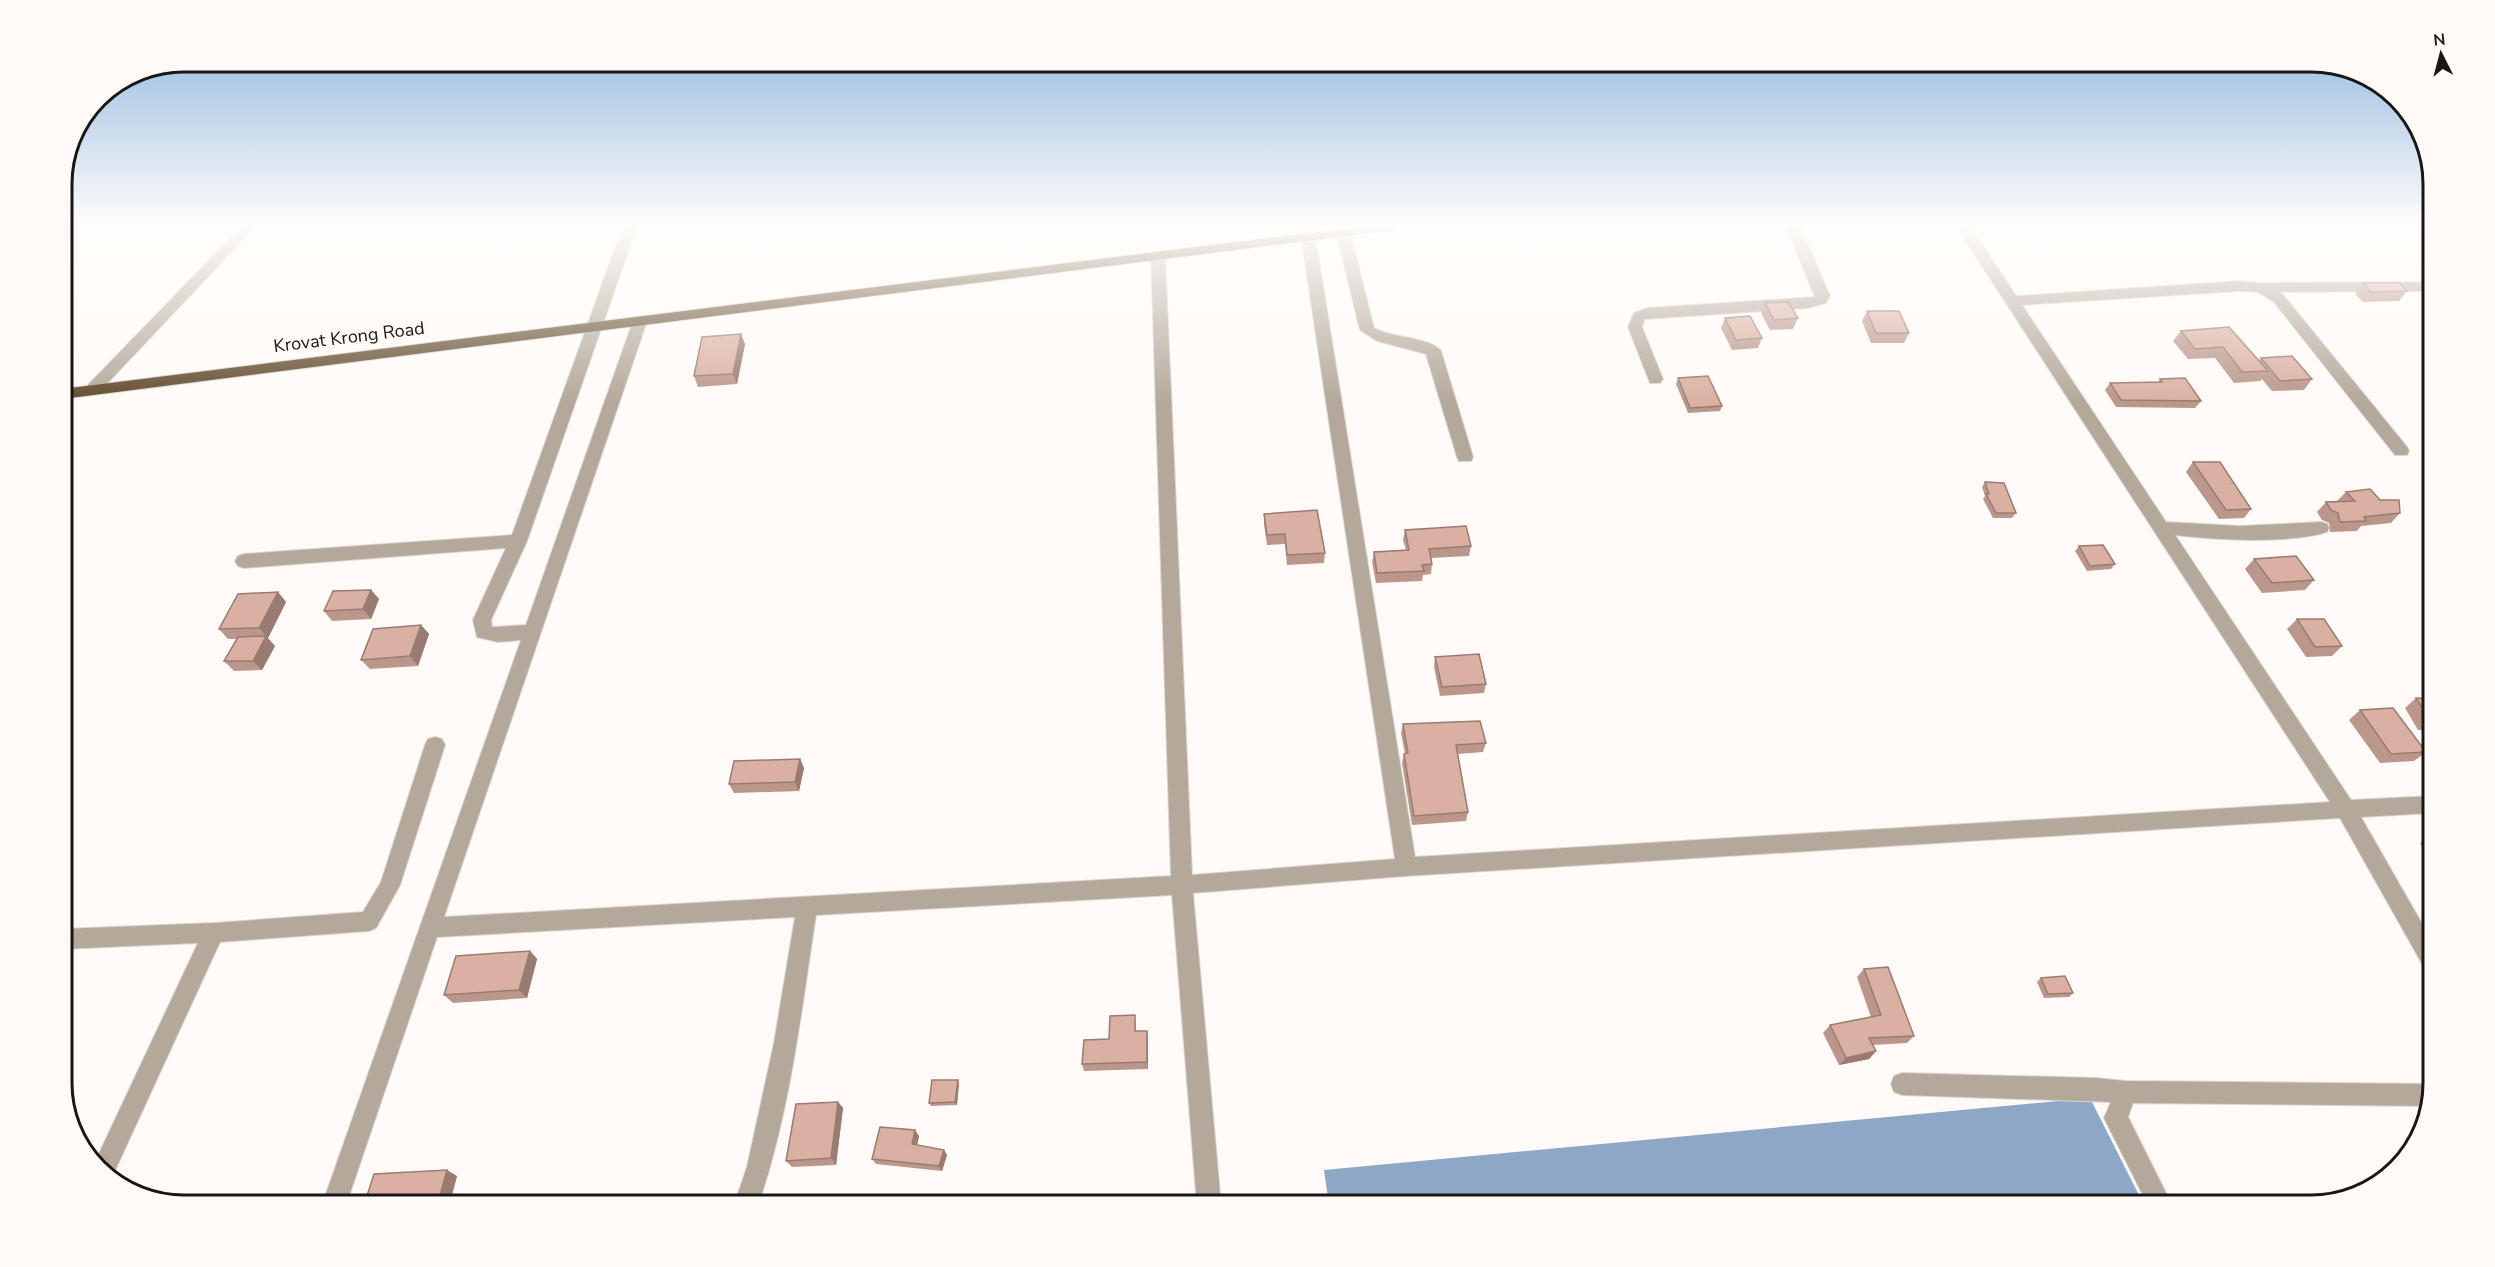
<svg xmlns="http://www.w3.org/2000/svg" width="2495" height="1267" font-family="'Nunito Sans',sans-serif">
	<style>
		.water { fill: #8fa7c6 }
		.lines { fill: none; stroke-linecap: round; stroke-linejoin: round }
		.minor-casing { stroke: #dad6d3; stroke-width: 2 }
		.highway-casing { stroke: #dad6d3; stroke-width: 2 }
		.minor { fill: #b4a89a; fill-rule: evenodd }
		.highway { fill: #624b2e; fill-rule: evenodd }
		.wall { fill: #bb978b }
		.shaded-wall { fill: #997b71 }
		.building { fill: #dab0a2; stroke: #997b71; stroke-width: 1.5 }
		.labels { text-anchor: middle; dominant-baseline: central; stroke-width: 6; stroke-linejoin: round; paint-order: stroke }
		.street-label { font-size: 18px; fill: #191716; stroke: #fffaf7 }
		.rim { fill: none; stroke: #191716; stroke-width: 3 }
	</style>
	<rect width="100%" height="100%" fill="#fffaf7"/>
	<path class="water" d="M 2090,1098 L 2144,1205 L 1329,1205 L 1324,1170 Z"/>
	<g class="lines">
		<defs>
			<path id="minor" d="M 242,226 L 256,226 L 98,393 L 88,393 L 85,389 L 88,385 Z
				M 623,226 L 637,226 L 527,541 L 491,620 L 492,627 L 526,625 L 633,321 L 640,316 L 647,321 L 444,917 L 1171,876 L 1151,255 L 1158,251 L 1165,255 L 1192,875 L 1395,859 L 1301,236 L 1308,232 L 1315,236 L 1415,857 L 2330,802 L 1956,226 L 1970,226 L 2016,296 L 2240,281 L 2261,283 L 2433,282 L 2433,291 L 2279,292 L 2284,296 L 2407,447 L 2409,451 L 2407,455 L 2395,455 L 2274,302 L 2258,292 L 2240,291 L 2022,305 L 2166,522 L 2240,526 L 2321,522 L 2327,524 L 2329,528 L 2327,532 C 2290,544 2214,540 2175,535 L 2351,800 L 2433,796 L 2433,813 L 2361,817 L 2433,943 L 2433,972 L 2425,969 L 2340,818 L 1406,876 L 1193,893 L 1221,1205 L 1197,1205 L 1172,895 L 816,915 C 801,1012 790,1113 758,1205 L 734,1205 L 747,1167 L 774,1043 L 795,917 L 437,937 L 346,1205 L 322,1205 L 521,640 L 498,642 L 477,637 L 473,620 L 506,548 L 244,568 L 238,566 L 235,561 L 238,556 L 244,554 L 512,535 Z
				M 1786,226 L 1800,226 L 1830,296 L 1826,303 L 1808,308 L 1645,319 L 1642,327 L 1663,379 L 1660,383 L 1650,383 L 1628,327 L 1634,313 L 1647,308 L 1815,297 Z
				M 1343,228 L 1350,232 L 1374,328 C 1391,338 1430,337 1441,351 L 1473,457 L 1471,461 L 1459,461 L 1457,457 L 1426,354 L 1377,341 L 1360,330 L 1336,232 Z
				M 435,737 L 442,739 L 445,745 L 400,885 L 376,928 L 369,931 L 220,942 L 112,1177 L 95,1162 L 198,943 L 62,949 L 62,929 L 214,923 L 363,912 L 381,882 L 425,745 L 428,739 Z
				M 1902,1073 L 2096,1078 L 2126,1081 L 2433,1084 L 2428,1106 L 2133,1103 L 2128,1117 L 2172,1205 L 2148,1205 L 2104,1118 L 2111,1102 L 1902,1095 L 1894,1092 L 1891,1084 L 1894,1076 Z"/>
			<path id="highway" d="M 1363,226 L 1399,226 L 1392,230 L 62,399 L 62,389 Z"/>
		</defs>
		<use href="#minor" class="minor-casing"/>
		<use href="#highway" class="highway-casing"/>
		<use href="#minor" class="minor"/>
		<use href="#highway" class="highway"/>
	</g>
	<path class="wall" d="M 2363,283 L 2407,291 L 2399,301 L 2363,302 L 2355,294 Z
		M 1765,303 L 1798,318 L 1793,329 L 1770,330 L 1761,313 Z
		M 1867,311 L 1909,333 L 1904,343 L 1871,343 L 1862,321 Z
		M 1725,318 L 1762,338 L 1758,348 L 1732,350 L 1721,328 Z
		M 2181,331 L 2259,360 L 2261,358 L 2312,379 L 2304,390 L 2272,391 L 2262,379 L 2260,381 L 2234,383 L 2215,358 L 2188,359 L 2173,341 Z
		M 745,344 L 737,384 L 698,387 L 694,376 Z
		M 1678,378 L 1722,406 L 1720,411 L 1688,413 L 1676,384 Z
		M 2160,379 L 2201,401 L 2195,408 L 2116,407 L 2105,390 L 2110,383 L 2158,382 Z
		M 2193,462 L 2251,509 L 2244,518 L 2219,519 L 2186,472 Z
		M 1985,482 L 2016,513 L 2012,518 L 1993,518 L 1983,499 L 1985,496 L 1982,487 Z
		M 2346,492 L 2380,500 L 2400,513 L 2391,523 L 2361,526 L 2357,531 L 2330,532 L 2329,523 L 2322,520 L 2317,512 L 2326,502 L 2337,501 Z
		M 1264,514 L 1325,553 L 1324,563 L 1287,565 L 1285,544 L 1267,545 L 1264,524 Z
		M 1405,530 L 1471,546 L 1469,556 L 1431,558 L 1432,564 L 1431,574 L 1423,575 L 1422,581 L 1376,583 L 1372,562 L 1374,552 L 1406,550 L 1403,540 Z
		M 2079,546 L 2115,564 L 2111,569 L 2087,571 L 2075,551 Z
		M 2254,559 L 2314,580 L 2305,590 L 2262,593 L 2245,569 Z
		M 371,590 L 379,599 L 371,619 L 332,621 L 324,611 Z
		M 278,592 L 286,602 L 268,638 L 267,638 L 275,646 L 262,670 L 234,671 L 224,661 L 237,639 L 228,639 L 219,629 Z
		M 2297,619 L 2342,646 L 2332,656 L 2306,657 L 2287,629 Z
		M 421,625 L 429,634 L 418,666 L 370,669 L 361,660 Z
		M 1435,657 L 1486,684 L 1484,693 L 1440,696 L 1434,667 Z
		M 2416,698 L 2433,699 L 2433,730 L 2418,730 L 2405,708 Z
		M 2360,710 L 2426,752 L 2414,761 L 2380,763 L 2349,720 Z
		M 1403,724 L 1486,743 L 1483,752 L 1458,754 L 1468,812 L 1466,821 L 1412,825 L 1402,763 L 1404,754 L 1405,754 L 1401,733 Z
		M 800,759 L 804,768 L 799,791 L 734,793 L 729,784 Z
		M 2432,834 L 2433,834 L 2433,863 L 2420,843 Z
		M 530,951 L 537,959 L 527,998 L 453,1003 L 444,995 Z
		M 1864,969 L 1914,1036 L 1907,1043 L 1873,1045 L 1876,1051 L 1869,1059 L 1839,1065 L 1823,1033 L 1830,1025 L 1871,1017 L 1857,977 Z
		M 2041,978 L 2073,993 L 2069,997 L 2044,998 L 2037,982 Z
		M 1135,1015 L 1136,1031 L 1147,1031 L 1148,1038 L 1148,1069 L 1084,1071 L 1082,1064 Z
		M 959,1083 L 957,1105 L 931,1106 L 929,1103 Z
		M 838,1102 L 843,1108 L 836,1165 L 792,1167 L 786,1161 Z
		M 919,1136 L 917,1145 L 944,1150 L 947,1155 L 942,1171 L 876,1164 L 872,1159 Z
		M 457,1176 L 449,1206 L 372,1206 L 365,1202 Z"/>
	<path class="shaded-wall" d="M 741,334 L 745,344 L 737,384 L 733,374 Z
		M 371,590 L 379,599 L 371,619 L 363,609 Z
		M 278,592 L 286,602 L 268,638 L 259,628 Z
		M 421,625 L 429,634 L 418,666 L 410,656 Z
		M 266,636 L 275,646 L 262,670 L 253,661 Z
		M 800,759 L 804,768 L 799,791 L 795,782 Z
		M 530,951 L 537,959 L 527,998 L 519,990 Z
		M 1147,1031 L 1148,1038 L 1148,1069 L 1147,1062 Z
		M 1876,1051 L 1869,1059 L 1839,1065 L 1846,1058 Z
		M 958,1080 L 959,1083 L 957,1105 L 955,1102 Z
		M 838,1102 L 843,1108 L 836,1165 L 831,1158 Z
		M 915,1130 L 919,1136 L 916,1150 L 912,1144 Z
		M 944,1150 L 947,1155 L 942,1171 L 939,1166 Z
		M 447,1170 L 457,1176 L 449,1206 L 437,1206 Z"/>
	<path class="building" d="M 2363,283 L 2400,283 L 2407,291 L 2371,292 Z
		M 1788,302 L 1798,318 L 1774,320 L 1765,303 Z
		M 1867,311 L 1899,311 L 1909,333 L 1876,333 Z
		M 1750,316 L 1762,338 L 1736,340 L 1725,318 Z
		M 2229,327 L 2268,371 L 2242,372 L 2223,347 L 2195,349 L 2181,331 Z
		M 741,334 L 733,374 L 694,376 L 702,337 Z
		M 2292,356 L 2312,379 L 2280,381 L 2261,358 Z
		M 1708,376 L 1722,406 L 1690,408 L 1678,378 Z
		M 2185,378 L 2201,401 L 2121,400 L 2110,383 L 2162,382 L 2160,379 Z
		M 2193,462 L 2220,462 L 2251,509 L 2226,510 Z
		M 1985,482 L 2004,483 L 2016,513 L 1996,513 L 1986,494 L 1989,494 Z
		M 2370,489 L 2380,500 L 2399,500 L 2400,513 L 2364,517 L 2366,521 L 2340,522 L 2338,513 L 2331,510 L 2326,502 L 2355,501 L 2346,492 Z
		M 1317,510 L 1325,553 L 1287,555 L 1285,534 L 1267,535 L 1264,514 Z
		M 1466,526 L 1471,546 L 1429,549 L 1432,564 L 1422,565 L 1424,571 L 1377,573 L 1374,552 L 1409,550 L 1405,530 Z
		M 2103,545 L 2115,564 L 2090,566 L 2079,546 Z
		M 2296,556 L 2314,580 L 2272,583 L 2254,559 Z
		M 371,590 L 363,609 L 324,611 L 333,591 Z
		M 278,592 L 259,628 L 219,629 L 238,594 Z
		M 2297,619 L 2324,619 L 2342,646 L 2315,647 Z
		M 421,625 L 410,656 L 361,660 L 373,629 Z
		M 266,636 L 253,661 L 224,661 L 238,637 Z
		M 1479,654 L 1486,684 L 1442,687 L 1435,657 Z
		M 2416,698 L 2433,699 L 2433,721 L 2430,720 Z
		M 2393,708 L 2426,752 L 2391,754 L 2360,710 Z
		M 1480,721 L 1486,743 L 1456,745 L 1468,812 L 1414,816 L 1404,754 L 1408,753 L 1403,724 Z
		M 800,759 L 795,782 L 729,784 L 734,761 Z
		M 530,951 L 519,990 L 444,995 L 456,956 Z
		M 1888,967 L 1914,1036 L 1869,1038 L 1876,1051 L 1846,1058 L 1830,1025 L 1881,1015 L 1864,969 Z
		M 2065,976 L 2073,993 L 2048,994 L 2041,978 Z
		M 1135,1015 L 1135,1031 L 1147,1031 L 1147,1062 L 1082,1064 L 1084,1040 L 1109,1039 L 1110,1016 Z
		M 932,1080 L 958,1080 L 955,1102 L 929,1103 Z
		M 838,1102 L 831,1158 L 786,1161 L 796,1104 Z
		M 880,1127 L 915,1130 L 912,1144 L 944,1150 L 939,1166 L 872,1159 Z
		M 447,1170 L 437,1206 L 375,1206 L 376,1201 L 365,1202 L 374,1174 Z"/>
	<linearGradient id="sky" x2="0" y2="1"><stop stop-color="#84afda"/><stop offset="0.56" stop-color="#fffdfb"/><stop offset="1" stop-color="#fffdfb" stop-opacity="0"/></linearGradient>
	<rect width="2495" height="403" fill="url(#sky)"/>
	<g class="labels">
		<g class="street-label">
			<text transform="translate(349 337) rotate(-7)">Krovat Krong Road</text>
		</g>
	</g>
	<path d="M0 0H2495V1267H0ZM184 72H2311A112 112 0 0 1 2423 184V1083A112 112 0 0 1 2311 1195H184A112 112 0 0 1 72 1083V184A112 112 0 0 1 184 72Z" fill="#fffaf7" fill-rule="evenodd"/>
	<path class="rim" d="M184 72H2311A112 112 0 0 1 2423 184V1083A112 112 0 0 1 2311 1195H184A112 112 0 0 1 72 1083V184A112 112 0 0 1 184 72Z"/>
	<g transform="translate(2441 54) rotate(354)" stroke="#fffaf7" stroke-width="4.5" paint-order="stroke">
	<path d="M0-4.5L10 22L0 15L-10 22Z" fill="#191716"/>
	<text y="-9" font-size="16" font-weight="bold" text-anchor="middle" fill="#191716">N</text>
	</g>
</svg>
